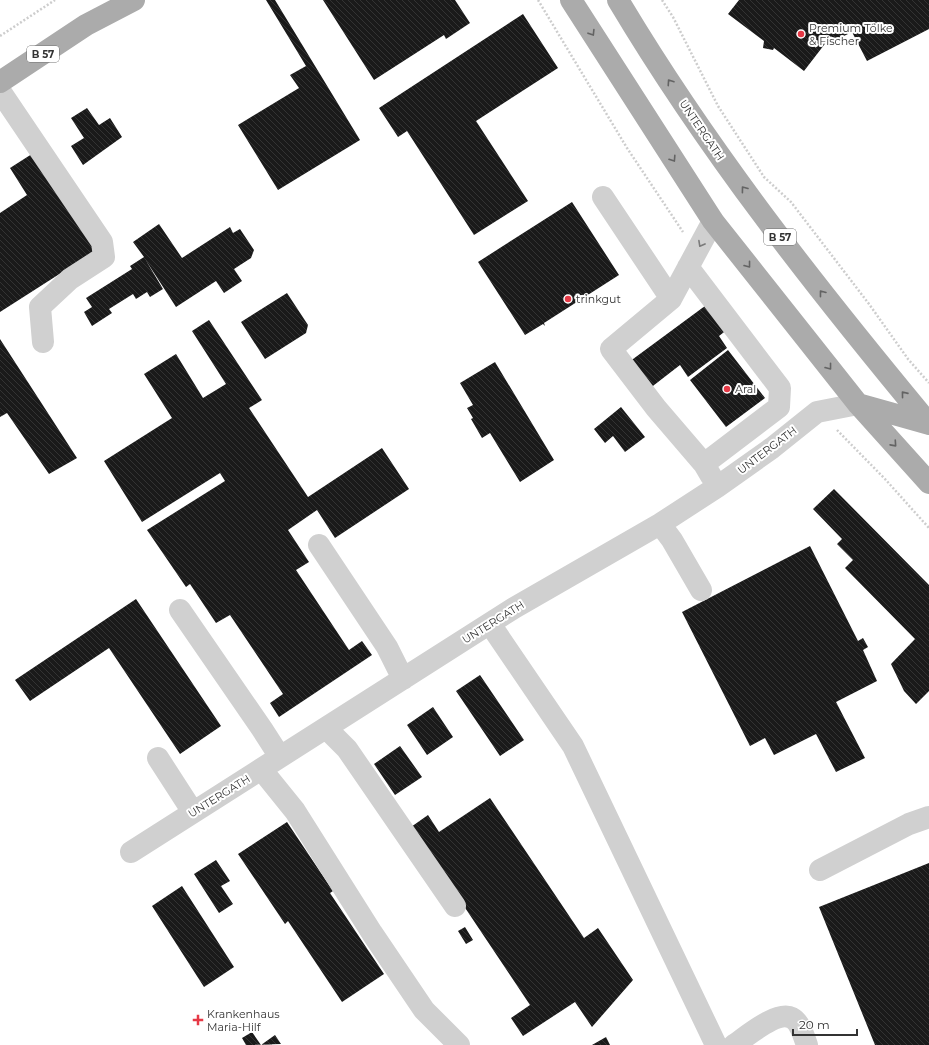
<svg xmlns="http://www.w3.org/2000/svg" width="929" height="1045" font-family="Montserrat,sans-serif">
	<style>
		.building { fill: url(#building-back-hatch) }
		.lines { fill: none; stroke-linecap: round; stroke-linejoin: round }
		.path { stroke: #cdcdcd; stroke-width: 2.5; stroke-dasharray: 2 2; stroke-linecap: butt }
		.minor { stroke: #d0d0d0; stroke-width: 22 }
		.major { stroke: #ababab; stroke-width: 22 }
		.oneway { stroke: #636363 }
		.oneway2 { stroke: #7a7a7a }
		.poi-dot { fill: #e63946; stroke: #fff; stroke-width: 1.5 }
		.labels { text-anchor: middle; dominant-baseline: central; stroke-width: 4; stroke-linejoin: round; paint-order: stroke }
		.shield { fill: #fff; stroke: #707070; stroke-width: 1 }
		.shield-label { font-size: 10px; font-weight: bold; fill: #333 }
		.poi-label { font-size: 11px; fill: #333; stroke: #fff; text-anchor: start }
		.street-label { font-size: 11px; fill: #333; stroke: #fff }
	</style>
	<defs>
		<pattern id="building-back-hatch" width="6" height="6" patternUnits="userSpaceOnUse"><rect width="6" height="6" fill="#1a1a1a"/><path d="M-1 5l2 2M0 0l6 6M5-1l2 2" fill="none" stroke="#333"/></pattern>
	</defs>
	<rect width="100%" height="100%" fill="#fff"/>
	<path class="building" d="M 266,0 L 275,0 L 360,140 L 278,190 L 238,125 L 299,88 L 290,75 L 306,66 Z
		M 323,0 L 455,0 L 470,23 L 446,39 L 444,35 L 374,80 Z
		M 739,0 L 929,0 L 929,29 L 867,61 L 852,32 L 834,41 L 831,36 L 804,71 L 774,48 L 773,50 L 763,48 L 764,41 L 728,14 Z
		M 523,14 L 558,68 L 476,121 L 528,201 L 474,235 L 407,131 L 398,137 L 379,108 Z
		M 87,108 L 99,125 L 110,118 L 122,137 L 83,165 L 71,146 L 84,138 L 71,118 Z
		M 35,152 L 97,250 L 0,312 L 0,213 L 27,195 L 10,168 Z
		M 572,202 L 619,275 L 544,323 L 545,326 L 543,324 L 525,335 L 478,262 Z
		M 159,224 L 182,258 L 230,227 L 233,233 L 240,229 L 254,250 L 251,258 L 234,269 L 242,281 L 224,293 L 216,281 L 176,307 L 145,259 L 163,289 L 150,297 L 147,292 L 136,299 L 133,294 L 109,309 L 112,313 L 92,326 L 84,312 L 92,307 L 86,298 L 132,269 L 130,266 L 144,257 L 133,242 Z
		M 287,293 L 308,325 L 306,333 L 265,359 L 241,322 Z
		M 709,303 L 728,329 L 719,336 L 727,348 L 688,377 L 680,365 L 649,389 L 629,362 Z
		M 209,320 L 262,400 L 249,408 L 308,497 L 382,448 L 409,489 L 335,538 L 317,510 L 288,530 L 309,562 L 296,570 L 349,650 L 362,641 L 372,655 L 279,717 L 270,703 L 283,694 L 230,615 L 216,623 L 190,584 L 186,587 L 147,530 L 225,481 L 220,473 L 142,522 L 104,461 L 172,418 L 144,374 L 176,354 L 203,398 L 226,384 L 192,331 Z
		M 0,339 L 77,458 L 49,474 L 7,413 L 0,417 Z
		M 728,350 L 765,398 L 726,427 L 690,380 Z
		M 495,362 L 554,460 L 520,482 L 490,433 L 482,438 L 471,419 L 473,418 L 467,408 L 473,405 L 460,383 Z
		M 621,407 L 645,437 L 625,452 L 613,436 L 605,443 L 594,429 Z
		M 834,489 L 929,585 L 929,691 L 916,704 L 904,691 L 891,664 L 915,639 L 845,568 L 853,560 L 837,544 L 842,539 L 813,509 Z
		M 810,546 L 858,641 L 863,638 L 868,647 L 863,650 L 877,681 L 836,702 L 865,758 L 836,772 L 816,734 L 774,755 L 765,738 L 750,746 L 682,612 Z
		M 136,599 L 221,726 L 180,754 L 109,648 L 30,701 L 15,680 Z
		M 480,675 L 524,740 L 500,756 L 456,691 Z
		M 433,707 L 453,737 L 427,755 L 407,725 Z
		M 400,746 L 422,777 L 395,795 L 374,764 Z
		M 490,798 L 584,938 L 598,928 L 633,980 L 592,1027 L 575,1002 L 523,1036 L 511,1018 L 530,1005 L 411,827 L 428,815 L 439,832 Z
		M 287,822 L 333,891 L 330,893 L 384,974 L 342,1002 L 288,921 L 285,924 L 238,854 Z
		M 216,860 L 230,881 L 221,886 L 233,904 L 219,913 L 194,874 Z
		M 929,863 L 929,1045 L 875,1045 L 819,907 Z
		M 182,886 L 234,967 L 204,987 L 152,906 Z
		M 465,927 L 473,940 L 466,944 L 458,931 Z
		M 252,1032 L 261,1045 L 275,1035 L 281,1044 L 246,1045 L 242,1038 Z
		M 606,1037 L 610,1045 L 592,1045 Z"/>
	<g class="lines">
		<path class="path" d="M 538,0 L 627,148 L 683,232
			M 662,0 L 673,17 L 718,106 L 764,177 L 791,202 L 869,304 L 908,359 L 929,383
			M 0,36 L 55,0
			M 837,430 L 885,479 L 929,528"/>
		<path class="minor" d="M 0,91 L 102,242 L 104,257 L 70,279 L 40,307 L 43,342
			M 603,197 L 671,299 L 713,221
			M 688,267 L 780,388 L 779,407 L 704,464
			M 671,299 L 611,349 L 656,408 L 704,464 L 711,476
			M 660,524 L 672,540 L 701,590
			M 319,545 L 387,647 L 403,679
			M 180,610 L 262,729 L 280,757
			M 490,624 L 573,746 L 716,1045
			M 326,728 L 347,749 L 455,906
			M 158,758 L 189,806 L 189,815
			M 261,769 L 295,811 L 372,933 L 424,1010 L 459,1045
			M 131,852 L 514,608 L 660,524 L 717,487 L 772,448 L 817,412 L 858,404
			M 820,870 L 909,824 L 929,817
			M 734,1045 C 746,1037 777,1010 792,1018 C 800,1022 804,1037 807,1045"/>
		<path class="major" d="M 571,0 L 713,221 L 858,404 L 929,483
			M 618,0 C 708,151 817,289 929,424
			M 0,82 L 86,25 L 134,0
			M 858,404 L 929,424"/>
	</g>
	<defs><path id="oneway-chevron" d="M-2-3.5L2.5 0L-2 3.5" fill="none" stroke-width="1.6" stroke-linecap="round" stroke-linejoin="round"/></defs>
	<g class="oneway">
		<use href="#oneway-chevron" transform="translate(592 33) rotate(58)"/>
		<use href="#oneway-chevron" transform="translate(670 82) rotate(-124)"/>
		<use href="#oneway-chevron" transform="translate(673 159) rotate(57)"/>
		<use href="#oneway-chevron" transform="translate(744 189) rotate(-127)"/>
		<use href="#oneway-chevron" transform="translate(748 265) rotate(52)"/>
		<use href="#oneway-chevron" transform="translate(822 293) rotate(-128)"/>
		<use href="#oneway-chevron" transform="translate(829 367) rotate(52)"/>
		<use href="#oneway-chevron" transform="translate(904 394) rotate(-129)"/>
		<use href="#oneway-chevron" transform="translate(894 444) rotate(48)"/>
	</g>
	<use class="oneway2" href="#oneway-chevron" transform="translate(701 244) rotate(119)"/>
	<g class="poi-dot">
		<circle cx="801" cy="34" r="4"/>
		<circle cx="568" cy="299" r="4"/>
		<circle cx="727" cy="389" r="4"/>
		<path d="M196 1014h4v4h4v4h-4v4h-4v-4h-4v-4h4z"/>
	</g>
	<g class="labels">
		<g class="shield">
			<rect x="27" y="46" width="32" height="16" rx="3"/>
			<rect x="764" y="229" width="32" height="16" rx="3"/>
		</g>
		<g class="shield-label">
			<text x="43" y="54">B 57</text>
			<text x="780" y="237">B 57</text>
		</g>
		<g class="poi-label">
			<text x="809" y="28">Premium Tölke<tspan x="809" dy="13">&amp; Fischer</tspan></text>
			<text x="576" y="299">trinkgut</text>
			<text x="735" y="389">Aral</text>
			<text x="207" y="1014">Krankenhaus<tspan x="207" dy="13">Maria-Hilf</tspan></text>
		</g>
		<g class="street-label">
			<text transform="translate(702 130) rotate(56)">UNTERGATH</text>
			<text transform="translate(767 450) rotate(-37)">UNTERGATH</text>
			<text transform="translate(493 622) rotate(-32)">UNTERGATH</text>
			<text transform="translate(219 796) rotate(-32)">UNTERGATH</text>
		</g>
	</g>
	<path d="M793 1029v6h64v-6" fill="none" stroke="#333333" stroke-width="2"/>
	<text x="799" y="1029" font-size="12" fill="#333333" stroke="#ffffff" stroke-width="3" paint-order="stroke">20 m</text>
</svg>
